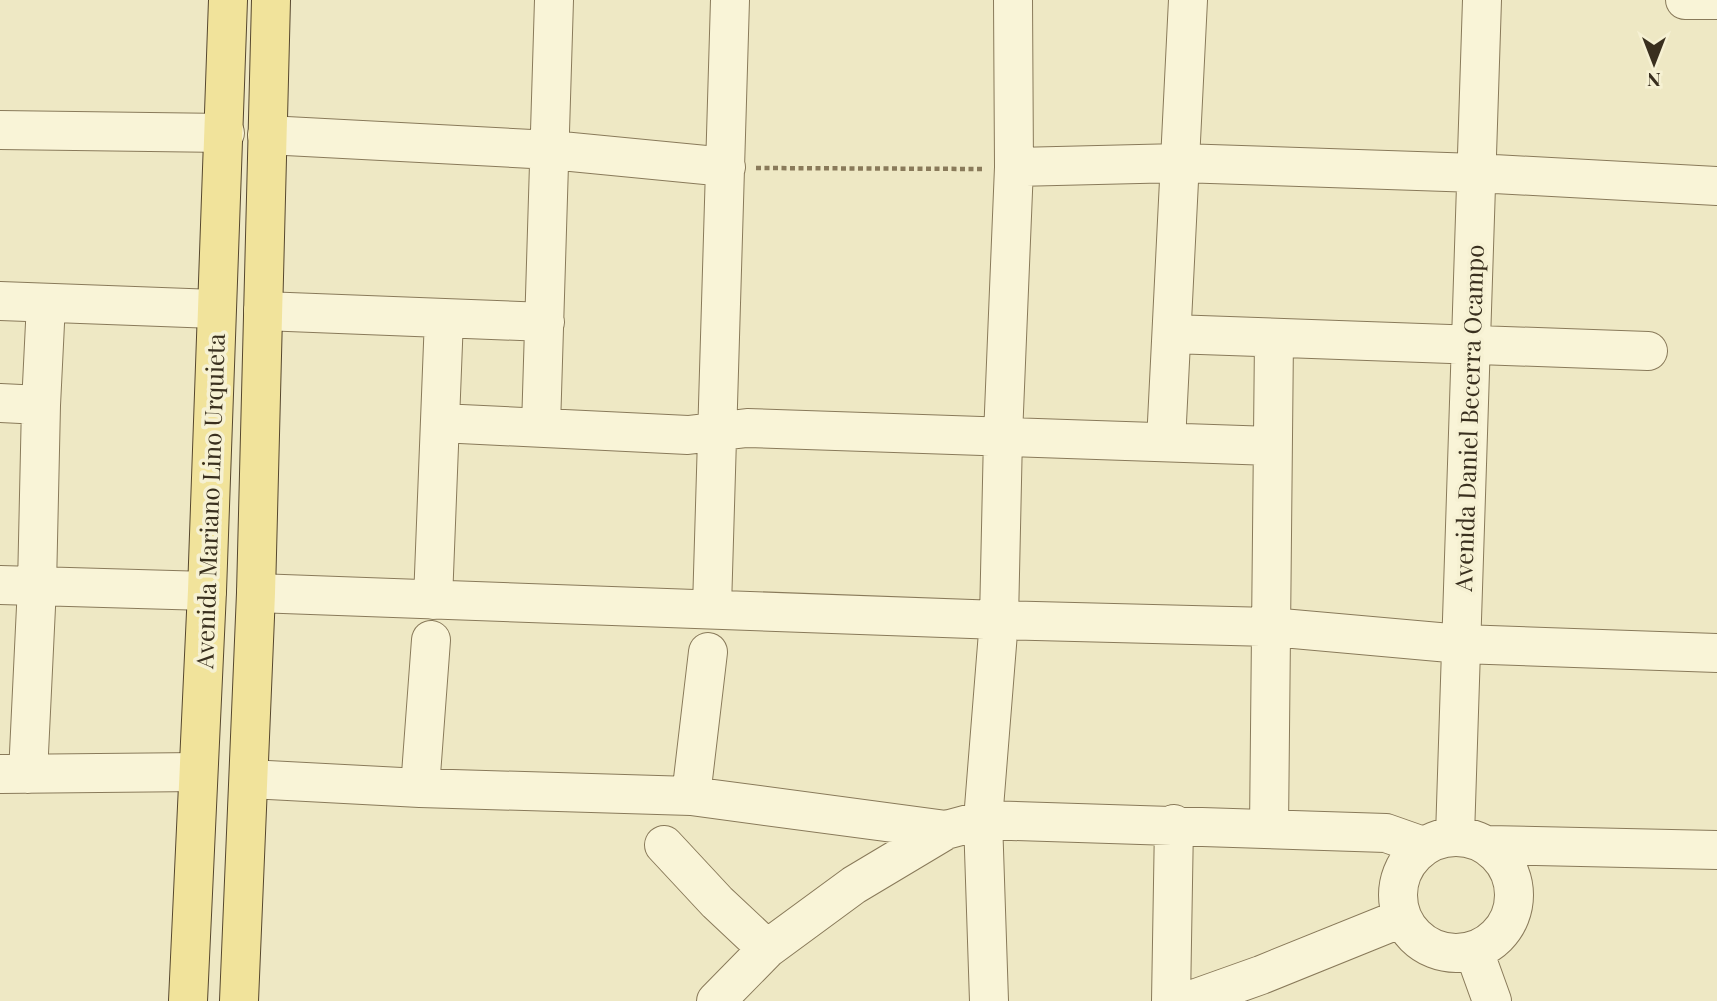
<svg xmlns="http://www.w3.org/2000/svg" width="1717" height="1001" font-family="'Playfair Display',serif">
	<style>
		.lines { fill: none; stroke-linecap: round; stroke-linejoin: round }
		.minor-casing { stroke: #897a5a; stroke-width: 40 }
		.major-casing { stroke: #56472e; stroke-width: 40 }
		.path { stroke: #897a5a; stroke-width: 4.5; stroke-dasharray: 5 3.5; stroke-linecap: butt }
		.minor { stroke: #f9f4d7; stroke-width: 38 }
		.major { stroke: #f1e39b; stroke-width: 38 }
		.labels { text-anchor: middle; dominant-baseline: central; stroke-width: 7; stroke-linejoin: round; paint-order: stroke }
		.street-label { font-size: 24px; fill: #392f1e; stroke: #f6f1d3 }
	</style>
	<rect width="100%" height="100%" fill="#eee8c4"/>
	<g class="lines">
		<defs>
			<path id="minor" d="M 1685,0 L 1717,0
				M 0,130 L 225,133
				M 267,135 L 551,150 L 726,167
				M 1014,167 L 1180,163 L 1476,173 L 1717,186
				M 0,301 L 215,309
				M 263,311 L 545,322
				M 1172,334 L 1648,351
				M 0,403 L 41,405
				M 440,423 L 688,435 L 747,428 L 1272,446
				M 541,427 L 554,0
				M 1166,442 L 1188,0
				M 0,585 L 207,591
				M 256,593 L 999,620 L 1270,627 L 1461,644 L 1717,653
				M 433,600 L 444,318
				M 712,607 L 730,0
				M 0,774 L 198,772
				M 28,774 L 37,586 L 41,405 L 46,303
				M 249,779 L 420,788 L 691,796 L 946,830
				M 420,788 L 431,640
				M 691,796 L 708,652
				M 1269,829 L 1274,338
				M 1455,836 L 1482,0
				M1398 895a58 58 0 1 1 116 0a58 58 0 1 1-116 0Z
				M 664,845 L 717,902 L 767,949
				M 1488,845 L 1717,850
				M 1474,951 L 1492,1001
				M 716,1001 L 767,949 L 854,885 L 946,830 L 983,820 L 1386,833 L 1423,846
				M 989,1001 L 983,820 L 999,620 L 1003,436 L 1014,167 L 1013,0
				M 1171,1001 L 1174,824
				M 1188,1001 L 1261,975 L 1402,918"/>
			<path id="major" d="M 188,1001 L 207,591 L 228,0
				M 239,1001 L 256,593 L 271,0"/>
		</defs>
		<use href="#minor" class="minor-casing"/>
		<use href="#major" class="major-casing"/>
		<path class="path" d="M 756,168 L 982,169"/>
		<use href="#minor" class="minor"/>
		<use href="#major" class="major"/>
	</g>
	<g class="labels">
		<g class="street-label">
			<text transform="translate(1468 418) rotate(-88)">Avenida Daniel Becerra Ocampo</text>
			<text transform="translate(209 501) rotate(-88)">Avenida Mariano Lino Urquieta</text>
		</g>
	</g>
	<g transform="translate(1654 63) rotate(180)" stroke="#f6f1d3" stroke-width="5" paint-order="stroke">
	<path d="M0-5L12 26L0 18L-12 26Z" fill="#392f1e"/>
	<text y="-10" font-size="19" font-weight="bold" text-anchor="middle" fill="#392f1e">N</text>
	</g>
</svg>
